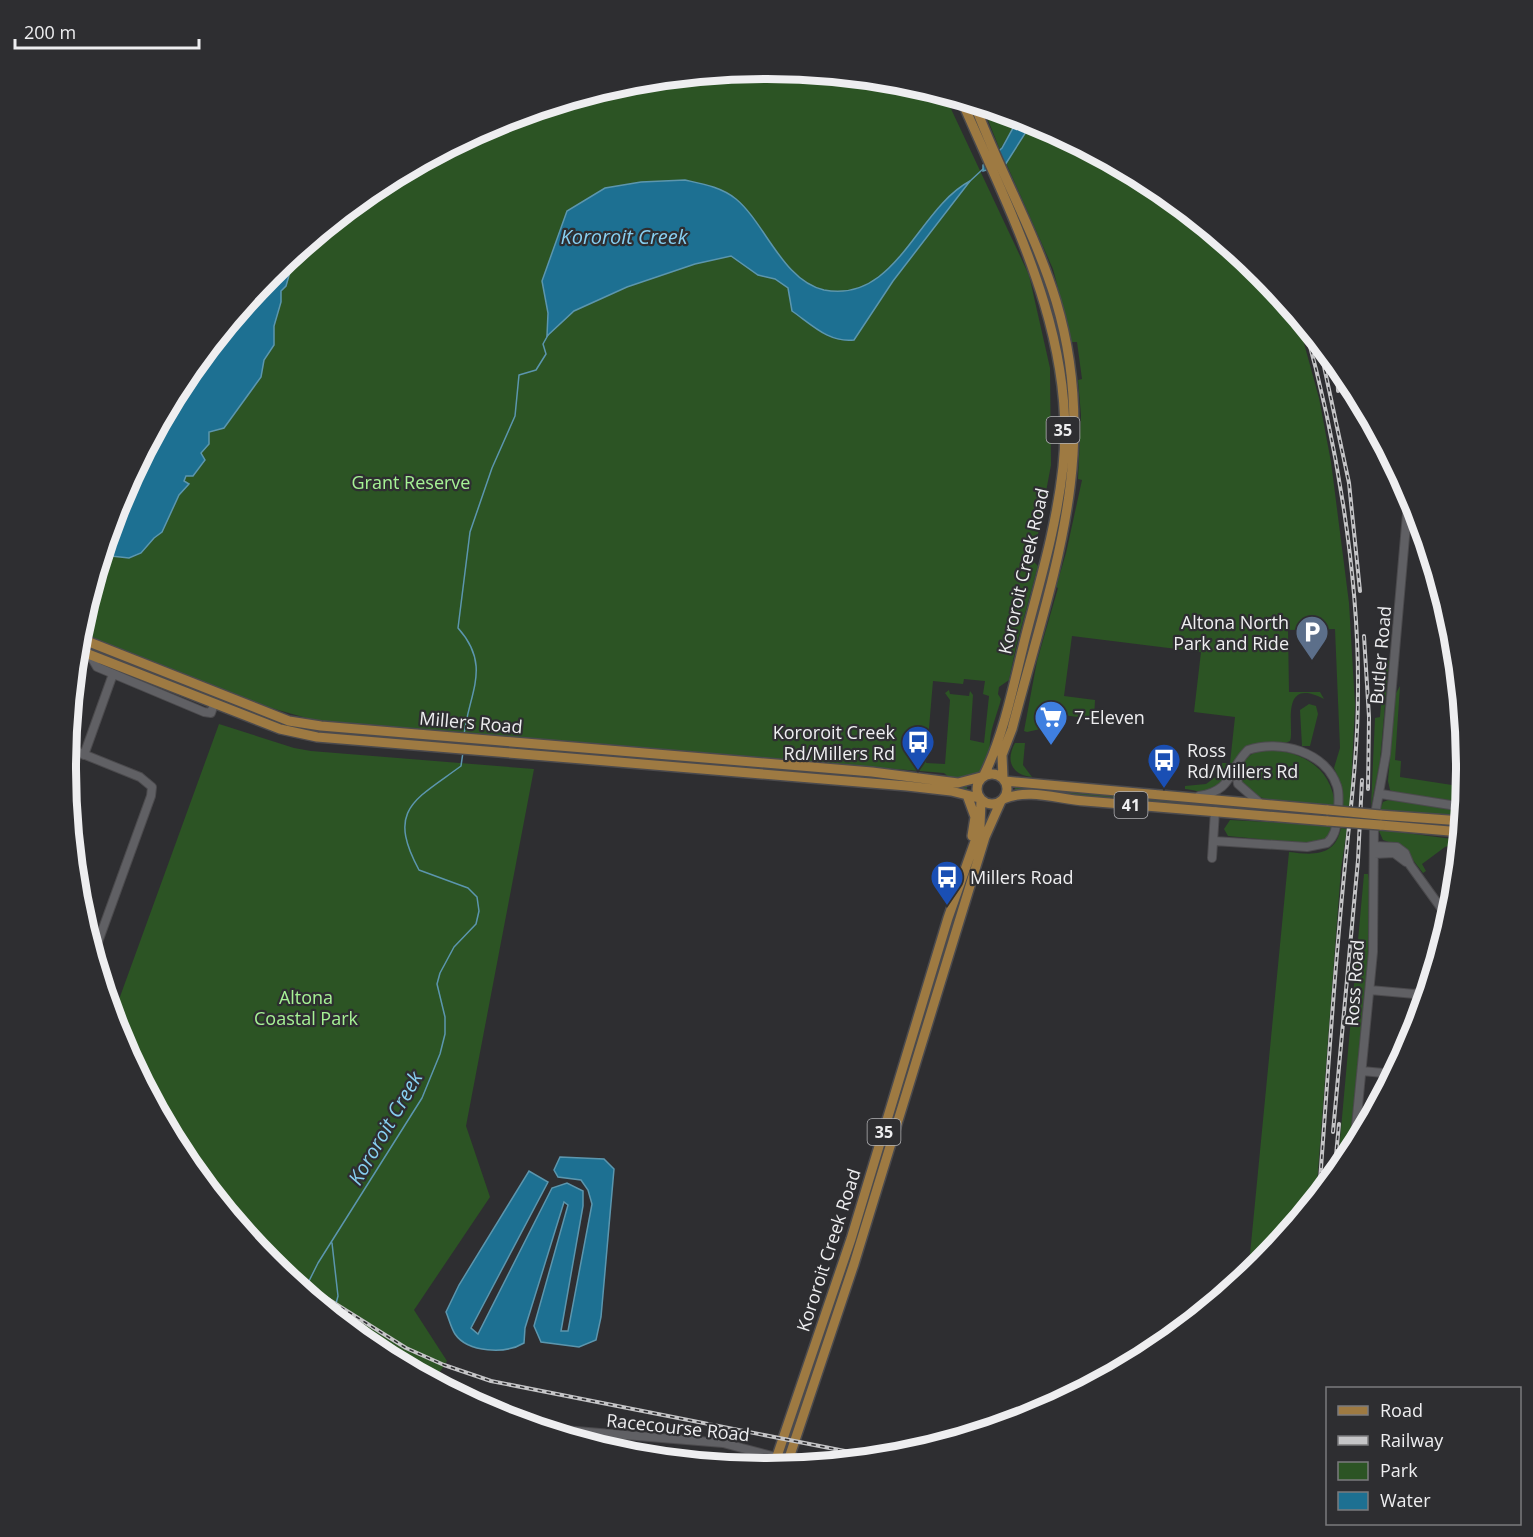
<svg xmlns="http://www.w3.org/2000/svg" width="1533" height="1537" font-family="'Open Sans',sans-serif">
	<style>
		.green { fill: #2c5424; fill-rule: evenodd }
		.water { fill: #1d7092; stroke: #5c96ae; stroke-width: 1.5 }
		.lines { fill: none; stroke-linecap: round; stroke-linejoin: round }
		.stream { stroke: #5c96ae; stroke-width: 1.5 }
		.minor-casing { stroke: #4b4a4d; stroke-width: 10 }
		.major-casing { stroke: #4b4a4d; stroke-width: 12 }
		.minor { stroke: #606064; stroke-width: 8 }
		.major { stroke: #9e7a42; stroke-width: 9 }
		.rail-casing { stroke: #c5c5c7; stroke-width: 4 }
		.rail { stroke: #2e2e31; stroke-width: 1.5; stroke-dasharray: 4.5; stroke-linecap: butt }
		.major-bridge-casing { stroke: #4b4a4d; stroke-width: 12; stroke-linecap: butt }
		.major-bridge { stroke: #9e7a42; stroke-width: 9 }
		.labels { text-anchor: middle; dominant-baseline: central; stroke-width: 4.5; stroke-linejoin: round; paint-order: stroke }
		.shield { fill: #2e2e31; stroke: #b4b4b7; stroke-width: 1.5 }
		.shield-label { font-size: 16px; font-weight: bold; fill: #eeeef0 }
		.park-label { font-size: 18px; fill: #a6f295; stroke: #2e2e31 }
		.street-label { font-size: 18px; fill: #eeeef0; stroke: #2e2e31 }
		.poi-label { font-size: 18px; fill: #eeeef0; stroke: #2e2e31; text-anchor: start }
		.water-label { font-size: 20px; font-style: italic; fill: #87cff1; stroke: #2e2e31 }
		.rim { fill: none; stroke: #eeeef0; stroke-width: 8 }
	</style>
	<rect width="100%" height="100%" fill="#2e2e31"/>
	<path class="green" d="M 750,70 L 926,88 L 944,94 L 1029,275 L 1050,368 L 1051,465 L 1033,561 L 1038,566 L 1016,647 L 1009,680 L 999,687 L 998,694 L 1001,699 C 998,712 991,727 990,741 C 989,769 979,780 950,778 L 944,773 L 317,721 L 264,706 L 79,633 L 119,500 L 184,379 L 271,273 L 378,186 L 499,121 L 630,81 ZM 964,679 L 985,681 L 983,694 L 989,696 L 984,743 L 970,740 L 973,695 L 970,691 L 969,696 L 950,694 L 949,690 L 945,693 L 950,700 L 945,764 L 926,763 L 933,681 L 963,684 Z
		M 982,105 L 1019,117 L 1000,150 Z
		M 1033,121 L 1156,186 L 1262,273 L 1296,314 L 1319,398 L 1331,462 L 1349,603 L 1355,705 L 1350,807 L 1343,806 L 1340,782 L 1334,768 L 1340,748 L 1335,629 L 1288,630 L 1289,692 L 1320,692 L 1324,699 C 1278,675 1295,730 1290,741 C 1277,748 1259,737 1246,749 C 1235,758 1226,792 1207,793 C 1202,793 1191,789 1185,789 L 1185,786 L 1206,784 L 1221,773 L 1222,763 L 1230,763 L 1235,717 L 1194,712 L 1201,652 L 1072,636 L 1064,696 L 1095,700 L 1094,719 L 1062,715 L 1051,717 L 1045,728 L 1027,732 L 1024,731 L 1037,661 L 1058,588 L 1056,587 L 1066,553 L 1082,480 L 1078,479 L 1081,415 L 1078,380 L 1082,379 L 1077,342 L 1072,342 L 1053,269 L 1006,163 Z
		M 1385,659 L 1389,660 L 1380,761 L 1371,807 L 1375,718 L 1380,717 Z
		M 1400,686 L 1395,760 L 1401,761 L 1400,777 L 1465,787 L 1464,802 L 1396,793 L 1390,790 L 1388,781 L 1395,695 Z
		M 227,701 L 287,723 L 384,737 L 460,742 L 461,745 L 318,734 L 281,726 L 228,704 L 225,702 Z
		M 1309,704 L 1316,706 L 1318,714 L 1310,746 L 1302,746 L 1300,710 Z
		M 219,724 L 294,748 L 311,751 L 534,769 L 466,1126 L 490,1197 L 414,1310 L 447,1361 L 434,1381 L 377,1351 L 271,1264 L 184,1157 L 119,1036 L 113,1016 Z
		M 468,742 L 895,778 L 967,786 L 967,790 L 466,746 Z
		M 1015,743 L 1025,743 L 1023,765 L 1032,777 C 1012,775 1005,761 1015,743 Z
		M 1259,750 C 1297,748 1332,765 1335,806 C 1314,804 1236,806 1239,775 C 1240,762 1249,755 1259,750 Z
		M 1020,787 L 1334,814 L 1334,817 L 1015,791 L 1015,788 Z
		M 1388,800 L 1463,810 L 1462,817 L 1380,810 L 1383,802 Z
		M 1230,820 L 1325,825 L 1333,827 L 1326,840 L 1313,844 L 1228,836 L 1224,829 Z
		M 1341,828 L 1347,829 L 1341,869 L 1316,1197 L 1262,1264 L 1248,1275 L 1289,852 C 1313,855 1335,857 1341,828 Z
		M 1383,830 L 1460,840 L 1458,859 L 1448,846 L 1445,847 L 1422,864 L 1426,871 L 1423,873 L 1403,847 L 1383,840 L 1379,831 Z
		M 1364,874 L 1368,874 L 1369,881 L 1368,966 L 1350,1157 L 1337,1173 Z"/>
	<path class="water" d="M 1019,117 L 1033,121 L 1005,165 L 983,171 L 983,165 L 1002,148 Z
		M 685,180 C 703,184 721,187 736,199 C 765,223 783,281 824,290 C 896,304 917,209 970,181 L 893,281 L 854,340 C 829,343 812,325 792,311 L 788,288 L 775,279 L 758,275 L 731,256 L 695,264 L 627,287 L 574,311 L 547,336 L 548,313 L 542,281 L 567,211 L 605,188 L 641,182 Z
		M 288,259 L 292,265 L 286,286 L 281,291 L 281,302 L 274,326 L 274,345 L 264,360 L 261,377 L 224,428 L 209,432 L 209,444 L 201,453 L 205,460 L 193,476 L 186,476 L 184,481 L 189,484 L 179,495 L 162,532 L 154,538 L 141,553 L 129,558 L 111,556 L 101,561 L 119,500 L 184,379 L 271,273 Z
		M 560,1157 L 604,1159 L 614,1169 L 601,1317 L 596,1340 L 579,1347 L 541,1342 L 534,1326 L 568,1205 L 564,1202 L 525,1328 L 524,1343 C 506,1354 468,1353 455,1334 C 451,1328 449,1319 446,1312 L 459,1285 L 529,1171 L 548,1182 L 471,1328 L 478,1334 L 552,1188 L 567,1183 L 583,1191 L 583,1206 L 561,1331 L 568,1331 L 592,1204 L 588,1190 L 581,1180 L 558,1177 L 554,1170 Z"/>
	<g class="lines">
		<path class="stream" d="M 969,182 L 983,169
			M 464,735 C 469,692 492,666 458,628 L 470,532 L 492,468 L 515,416 L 519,375 L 536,370 L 546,354 L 543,344 L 548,335
			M 332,1243 L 338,1296 L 333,1315
			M 304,1291 L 318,1263 L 422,1098 L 440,1054 L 445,1034 L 445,1017 L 437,984 L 440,973 L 454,947 L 476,924 L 479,911 L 477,897 L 468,888 L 419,870 C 386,809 415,800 461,766 L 463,752"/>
		<defs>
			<path id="minor" d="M 90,655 L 97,667 L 204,712 L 211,713 L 214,704
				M 68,748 L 140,777 L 152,787 L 151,796 L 94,953
				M 84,755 L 113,674
				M 1236,770 L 1238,784 L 1261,804
				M 1381,794 L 1463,807
				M 1199,796 C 1234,790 1227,771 1248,750 C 1280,739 1326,752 1337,786 C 1340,795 1338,805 1338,814 C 1336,826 1336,835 1327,843 L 1307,847 L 1214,841
				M 73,836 L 74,837
				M 1374,846 L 1397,847 L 1405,853 L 1410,865 L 1449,919
				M 1374,854 L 1394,853 L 1406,862
				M 1212,858 L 1215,811
				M 1370,990 L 1415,994 L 1429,987
				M 1362,1071 L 1394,1074
				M 1354,1147 L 1373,952 L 1374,820 L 1386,754 L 1409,491
				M 539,1428 L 723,1443 L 776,1457"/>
			<path id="major" d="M 961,99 C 1011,215 1077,337 1063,467 C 1057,522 1042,574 1028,627 C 1015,676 1006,730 984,775
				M 974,103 C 999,170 1035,232 1056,301 C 1102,454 1050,582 1012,729 L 1002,755 L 1003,778
				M 79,638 L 289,721 L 321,726 L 872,772 L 958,783 L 981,777
				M 78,650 L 280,729 L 317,737 L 907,786 L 951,791 L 979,798
				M977 789a15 15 0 1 1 30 0a15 15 0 1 1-30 0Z
				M 1005,781 L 1328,810
				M 967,795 L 975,817 L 972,836
				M 1003,799 C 1029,788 1057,799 1085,801 C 1166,808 1247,814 1328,821
				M 1380,815 L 1462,821
				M 1380,825 L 1461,832
				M 786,1467 L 854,1264 L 985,837 L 1001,801
				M 773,1468 L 851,1239 L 948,918 L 980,827 L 981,800"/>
		</defs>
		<use href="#minor" class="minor-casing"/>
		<use href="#major" class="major-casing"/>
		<use href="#minor" class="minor"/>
		<use href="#major" class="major"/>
		<defs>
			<path id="rail" d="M 1304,324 C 1336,437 1359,574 1358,691 C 1358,757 1349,821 1343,886 C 1333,988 1327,1091 1319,1194
				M 1319,343 L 1349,483 L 1360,591
				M 1337,364 L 1338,391
				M 1364,636 L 1369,717 L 1368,789
				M 1333,1132 L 1358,860 L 1362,780
				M 1334,1176 L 1339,1124
				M 272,1264 L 406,1348 L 444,1365 L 491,1381 L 880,1458"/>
		</defs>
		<use href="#rail" class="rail-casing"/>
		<use href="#rail" class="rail"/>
		<defs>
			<path id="major-bridge" d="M 1328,810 L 1380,815
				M 1328,821 L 1380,825"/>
		</defs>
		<use href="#major-bridge" class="major-bridge-casing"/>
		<use href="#major-bridge" class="major-bridge"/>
	</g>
	<defs>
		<symbol id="parking-pin" viewBox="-11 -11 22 30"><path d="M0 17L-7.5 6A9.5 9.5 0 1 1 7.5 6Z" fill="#5c6f8a" stroke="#2e2e31"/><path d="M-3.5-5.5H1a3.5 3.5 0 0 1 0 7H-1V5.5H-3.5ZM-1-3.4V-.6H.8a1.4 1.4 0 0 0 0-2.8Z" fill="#fff"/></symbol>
		<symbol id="supermarket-pin" viewBox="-11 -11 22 30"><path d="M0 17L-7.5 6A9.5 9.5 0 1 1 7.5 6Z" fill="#3f7fe0" stroke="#2e2e31"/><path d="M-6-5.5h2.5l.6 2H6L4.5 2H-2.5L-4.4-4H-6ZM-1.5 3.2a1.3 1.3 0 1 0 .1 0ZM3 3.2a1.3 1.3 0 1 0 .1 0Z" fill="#fff"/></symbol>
		<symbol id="bus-pin" viewBox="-11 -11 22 30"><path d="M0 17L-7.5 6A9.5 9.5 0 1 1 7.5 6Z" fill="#1a4fb4" stroke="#2e2e31"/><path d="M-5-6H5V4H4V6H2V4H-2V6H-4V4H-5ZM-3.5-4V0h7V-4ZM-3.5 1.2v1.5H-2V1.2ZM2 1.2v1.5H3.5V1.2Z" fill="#fff"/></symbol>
	</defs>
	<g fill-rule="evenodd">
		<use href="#parking-pin" x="1293" y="613" width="38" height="52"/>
		<use href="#supermarket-pin" x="1032" y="698" width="38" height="52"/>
		<use href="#bus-pin" x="899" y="723" width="38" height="52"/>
		<use href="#bus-pin" x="1145" y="741" width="38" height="52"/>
		<use href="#bus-pin" x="928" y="858" width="38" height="52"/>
	</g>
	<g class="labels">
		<g class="shield">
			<rect x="1046.5" y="417" width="33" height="26" rx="4.5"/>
			<rect x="1114.5" y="792" width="33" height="26" rx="4.5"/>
			<rect x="867.5" y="1119" width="33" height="26" rx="4.5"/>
		</g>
		<g class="shield-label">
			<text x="1063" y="430">35</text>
			<text x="1131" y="805">41</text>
			<text x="884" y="1132">35</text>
		</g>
		<g class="park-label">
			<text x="411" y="482">Grant Reserve</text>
			<text x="306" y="997">Altona<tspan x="306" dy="21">Coastal Park</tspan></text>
		</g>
		<g class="street-label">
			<text transform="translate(1023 571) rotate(-77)">Kororoit Creek Road</text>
			<text transform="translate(1380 655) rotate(-85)">Butler Road</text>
			<text transform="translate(471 722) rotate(5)">Millers Road</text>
			<text transform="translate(1354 983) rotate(-86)">Ross Road</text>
			<text transform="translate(828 1250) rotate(-72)">Kororoit Creek Road</text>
			<text transform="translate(678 1427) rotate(6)">Racecourse Road</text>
		</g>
		<g class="poi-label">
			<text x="1289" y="622" text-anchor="end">Altona North<tspan x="1289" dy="21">Park and Ride</tspan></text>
			<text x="1074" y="717">7-Eleven</text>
			<text x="895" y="732" text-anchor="end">Kororoit Creek<tspan x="895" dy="21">Rd/Millers Rd</tspan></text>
			<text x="1187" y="750">Ross<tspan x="1187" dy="21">Rd/Millers Rd</tspan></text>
			<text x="970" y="877">Millers Road</text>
		</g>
		<g class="water-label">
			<text x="624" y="236">Kororoit Creek</text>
			<text transform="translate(385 1128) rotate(-60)">Kororoit Creek</text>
		</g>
	</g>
	<path d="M0 0H1533V1537H0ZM765 79H767A689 689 0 0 1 1456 768V769A689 689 0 0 1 767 1458H765A689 689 0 0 1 76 769V768A689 689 0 0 1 765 79Z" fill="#2e2e31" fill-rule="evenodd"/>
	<path class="rim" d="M765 79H767A689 689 0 0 1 1456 768V769A689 689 0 0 1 767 1458H765A689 689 0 0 1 76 769V768A689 689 0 0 1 765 79Z"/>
	<rect x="1326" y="1387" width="195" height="138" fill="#2e2e31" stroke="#7b7b7d" stroke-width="1.5"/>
	<rect x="1338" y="1406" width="30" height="9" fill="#9e7a42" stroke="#7b7b7d" stroke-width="1.5"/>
	<text x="1380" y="1417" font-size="18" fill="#eeeef0">Road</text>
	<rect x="1338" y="1436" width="30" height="9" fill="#c5c5c7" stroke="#7b7b7d" stroke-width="1.5"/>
	<text x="1380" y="1447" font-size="18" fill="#eeeef0">Railway</text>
	<rect x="1338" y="1462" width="30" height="18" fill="#2c5424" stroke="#7b7b7d" stroke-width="1.5"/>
	<text x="1380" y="1477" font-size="18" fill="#eeeef0">Park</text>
	<rect x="1338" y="1492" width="30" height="18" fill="#1d7092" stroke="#7b7b7d" stroke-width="1.5"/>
	<text x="1380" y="1507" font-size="18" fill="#eeeef0">Water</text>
	<path d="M15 39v9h184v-9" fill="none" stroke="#eeeef0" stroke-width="3"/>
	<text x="24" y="39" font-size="18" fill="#eeeef0" stroke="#2e2e31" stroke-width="4.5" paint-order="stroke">200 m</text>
</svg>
